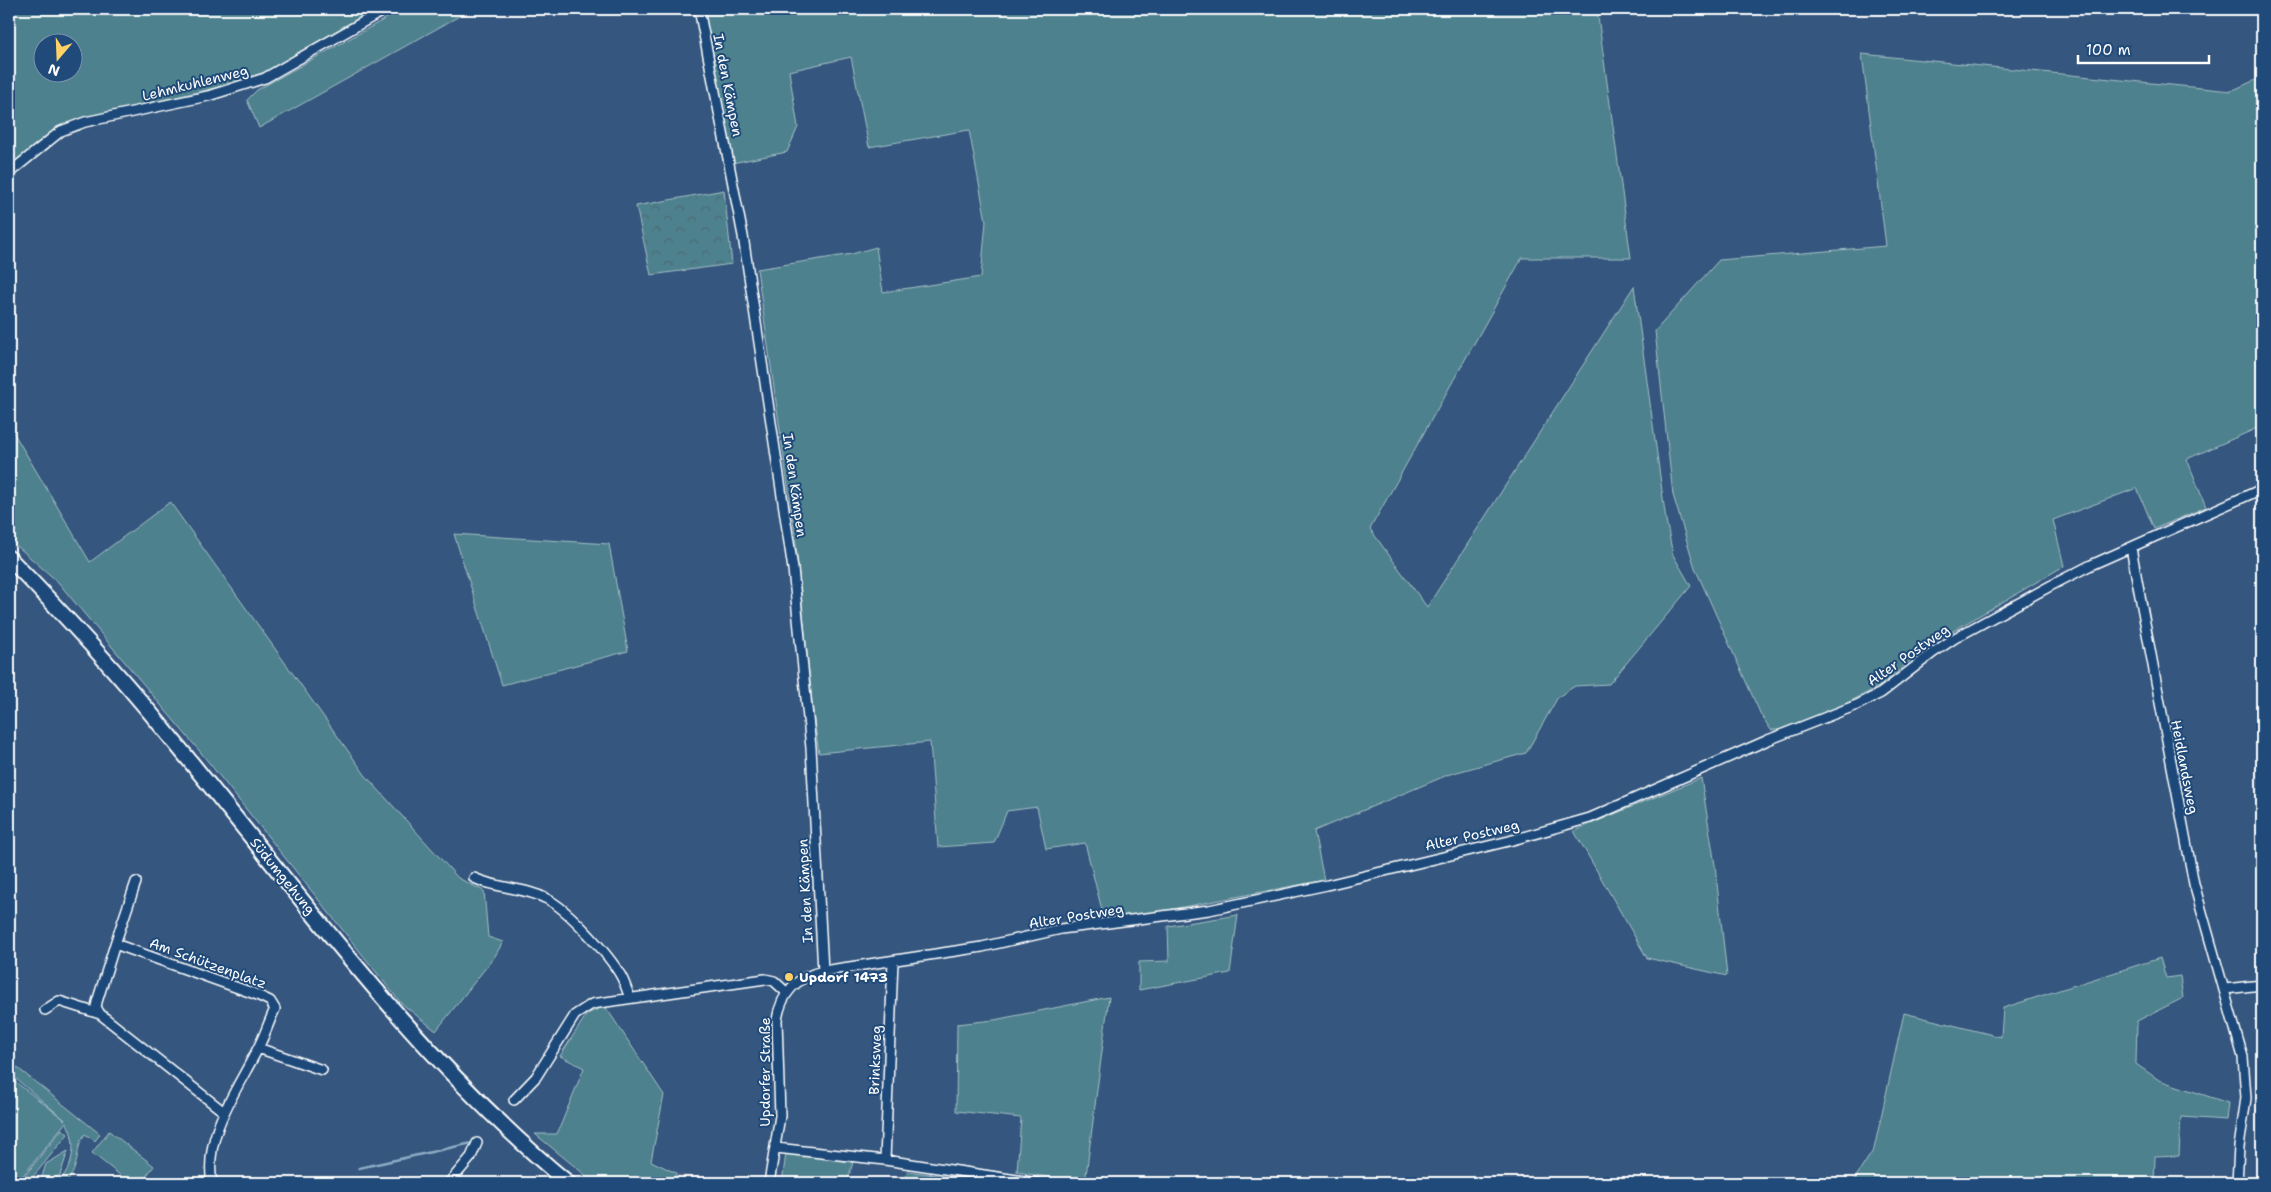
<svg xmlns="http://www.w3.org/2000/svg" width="2271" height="1192" font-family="'Shantell Sans',sans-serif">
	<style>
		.built { fill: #455f81 }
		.green { fill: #4d818e; stroke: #a6c0c6; fill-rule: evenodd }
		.forest { fill: url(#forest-crowns); stroke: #a6c0c6 }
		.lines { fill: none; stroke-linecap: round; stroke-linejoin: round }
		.stream { stroke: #8dadc5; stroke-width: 2.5 }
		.minor-casing { stroke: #fff; stroke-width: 12 }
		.primary-casing { stroke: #fff; stroke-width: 18 }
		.minor { stroke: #1f4a7a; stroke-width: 9 }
		.primary { stroke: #1f4a7a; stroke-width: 14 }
		.poi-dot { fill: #ffd166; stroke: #1f4a7a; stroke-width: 2 }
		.labels { text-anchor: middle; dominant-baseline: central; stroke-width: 4; stroke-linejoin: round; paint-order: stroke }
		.street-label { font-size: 14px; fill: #fff; stroke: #1f4a7a }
		.poi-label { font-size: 14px; font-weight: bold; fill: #fff; stroke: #1f4a7a; text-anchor: start }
	</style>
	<defs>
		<pattern id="forest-crowns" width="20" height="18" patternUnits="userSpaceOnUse" patternTransform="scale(1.25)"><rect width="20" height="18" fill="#4d818e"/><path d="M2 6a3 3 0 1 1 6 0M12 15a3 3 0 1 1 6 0" fill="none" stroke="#4d6970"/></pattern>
	</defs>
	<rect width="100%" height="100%" fill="#35567e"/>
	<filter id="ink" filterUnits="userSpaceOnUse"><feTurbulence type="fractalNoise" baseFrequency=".02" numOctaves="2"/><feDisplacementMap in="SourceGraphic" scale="10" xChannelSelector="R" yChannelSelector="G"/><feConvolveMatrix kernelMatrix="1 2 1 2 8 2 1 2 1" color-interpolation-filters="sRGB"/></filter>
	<g filter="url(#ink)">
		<path class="built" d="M 676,1173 L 734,1183 L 674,1183 Z"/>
		<path class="green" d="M 9,9 L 374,9 L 263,73 L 232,84 L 84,118 L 57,128 L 9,167 ZM 42,42 L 72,42 L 72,72 L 42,72 Z
			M 403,9 L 462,9 L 463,14 L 259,128 L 247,100 L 257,90 Z
			M 704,9 L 1597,9 L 1631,258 L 1522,258 L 1370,529 L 1427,607 L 1634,286 L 1666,520 L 1673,555 L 1691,586 L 1609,684 L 1575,686 L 1558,697 L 1526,753 L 1450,774 L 1314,831 L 1324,880 L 1105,922 L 1085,843 L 1046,849 L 1037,807 L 1007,811 L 994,843 L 938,847 L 930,742 L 819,753 L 814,720 L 795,535 L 757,269 L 852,254 L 876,247 L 883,292 L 981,277 L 986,221 L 969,130 L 869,147 L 851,57 L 789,71 L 798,127 L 787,152 L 732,163 Z
			M 1862,54 L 2231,91 L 2262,77 L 2262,426 L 2187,459 L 2206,507 L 2154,529 L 2137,488 L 2053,520 L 2064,566 L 1929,645 L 1880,686 L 1845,704 L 1783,730 L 1771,730 L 1761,715 L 1695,568 L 1673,495 L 1655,331 L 1719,260 L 1886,246 Z
			M 9,425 L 90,562 L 170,502 L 366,776 L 458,878 L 484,891 L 488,937 L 503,942 L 495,956 L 436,1031 L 401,1003 L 202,754 L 71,598 L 58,582 L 9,539 Z
			M 454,534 L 609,544 L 628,651 L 502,685 Z
			M 1701,778 L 1715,865 L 1727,976 L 1647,958 L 1574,831 Z
			M 1238,915 L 1230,973 L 1139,990 L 1139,962 L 1169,961 L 1168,926 Z
			M 2160,958 L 2166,978 L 2180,976 L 2183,998 L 2137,1021 L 2136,1064 L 2159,1080 L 2228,1103 L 2226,1120 L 2181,1117 L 2179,1156 L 2155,1157 L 2154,1183 L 1852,1183 L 1874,1149 L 1904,1013 L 2001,1037 L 2003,1008 Z
			M 1109,997 L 1085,1183 L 1056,1183 L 1053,1178 L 1017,1172 L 1021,1118 L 956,1111 L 957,1024 L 994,1020 Z
			M 605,1006 L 664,1095 L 651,1161 L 676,1173 L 674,1183 L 595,1183 L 535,1134 L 557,1134 L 584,1068 L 560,1056 L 587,1014 Z
			M 9,1061 L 100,1134 L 95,1141 L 85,1134 C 74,1149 81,1166 66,1183 L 57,1183 C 74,1167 78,1142 66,1122 L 17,1183 L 9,1183 L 9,1077 L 65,1120 L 9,1073 Z
			M 62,1129 L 68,1134 L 28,1183 L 19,1183 Z
			M 109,1131 L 154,1166 L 141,1183 L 130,1183 L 92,1153 Z
			M 68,1151 L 60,1175 L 47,1183 L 40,1183 L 46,1164 Z
			M 786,1153 L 853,1162 L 847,1183 L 782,1183 Z
			M 907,1171 L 993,1183 L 905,1183 Z"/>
		<path class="forest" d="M 724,190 L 732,264 L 651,275 L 636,206 Z"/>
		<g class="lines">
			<path class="stream" d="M 955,1166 L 1048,1180
				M 359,1168 L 472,1143
				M 929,1183 L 931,1172"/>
			<defs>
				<path id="minor" d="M 699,9 L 743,236 L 793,569 L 811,748 L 823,971
					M 9,173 L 61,131 L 85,122 L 208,96 L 265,78 L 386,9
					M 2131,548 L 2194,884 L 2243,1057 L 2246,1098 L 2239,1147 L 2237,1183
					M 474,878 C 497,889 525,887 547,899 C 569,910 609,955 621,976 C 625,983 627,991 630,998
					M 115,944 L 136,882
					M 2225,989 L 2262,985
					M 45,1010 L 59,1001 L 100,1014
					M 258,1048 L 322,1070
					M 514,1100 L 536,1077 L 575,1015 L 592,1004 L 765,979 L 774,981 L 786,992
					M 776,1148 L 885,1160 L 1037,1183
					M 885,1160 L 893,961
					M 212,1183 C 203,1134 238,1089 258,1048 C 265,1035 269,1021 275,1009 L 270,1001 L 255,994 L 115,944 L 97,1002 L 96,1007 L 100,1014 L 224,1112
					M 449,1183 L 471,1157 L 477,1143
					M 769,1183 L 780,1116 L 777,1020 C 781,993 796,977 823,971 L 982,947 L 1061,929 L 1209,910 L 1327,885 L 1509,841 L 1590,818 L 1768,740 L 1857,705 L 1881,693 L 1934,652 L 1955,638 L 2052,585 L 2091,565 L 2262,489"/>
				<path id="primary" d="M 9,558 C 64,614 117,672 167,733 C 295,888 413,1054 568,1183"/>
			</defs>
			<use href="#minor" class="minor-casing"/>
			<use href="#primary" class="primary-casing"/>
			<use href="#minor" class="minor"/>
			<use href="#primary" class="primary"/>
		</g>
	</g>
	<circle class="poi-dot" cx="789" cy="977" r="5"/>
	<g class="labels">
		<g class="street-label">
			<text transform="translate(195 83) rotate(-14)">Lehmkuhlenweg</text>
			<text transform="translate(728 85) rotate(79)">In den Kämpen</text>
			<text transform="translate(795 485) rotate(82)">In den Kämpen</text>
			<text transform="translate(1908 655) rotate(-35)">Alter Postweg</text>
			<text transform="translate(2185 767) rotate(79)">Heidlandsweg</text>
			<text transform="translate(1472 835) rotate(-13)">Alter Postweg</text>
			<text transform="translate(283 876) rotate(51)">Südumgehung</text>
			<text transform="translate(805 891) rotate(-93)">In den Kämpen</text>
			<text transform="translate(1076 916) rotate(-9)">Alter Postweg</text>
			<text transform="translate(208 963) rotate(20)">Am Schützenplatz</text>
			<text transform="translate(875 1060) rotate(-88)">Brinksweg</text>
			<text transform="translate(765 1072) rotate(-90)">Updorfer Straße</text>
		</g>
		<g class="poi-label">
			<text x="799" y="977">Updorf 1473</text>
		</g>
	</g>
	<rect width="2271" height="1192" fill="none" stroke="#1f4a7a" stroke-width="30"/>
	<rect x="15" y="15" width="2241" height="1162" fill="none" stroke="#fff" stroke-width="2" filter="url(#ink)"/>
	<g transform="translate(58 58) rotate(199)"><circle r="24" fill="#1f4a7a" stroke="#7992af"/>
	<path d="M0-4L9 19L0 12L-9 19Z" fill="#ffd166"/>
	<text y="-8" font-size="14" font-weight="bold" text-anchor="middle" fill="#ffffff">N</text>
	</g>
	<path d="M2078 55v8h131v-8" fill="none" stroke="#ffffff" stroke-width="2.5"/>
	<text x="2086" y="55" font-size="15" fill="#ffffff" stroke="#1f4a7a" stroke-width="4" paint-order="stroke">100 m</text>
</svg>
